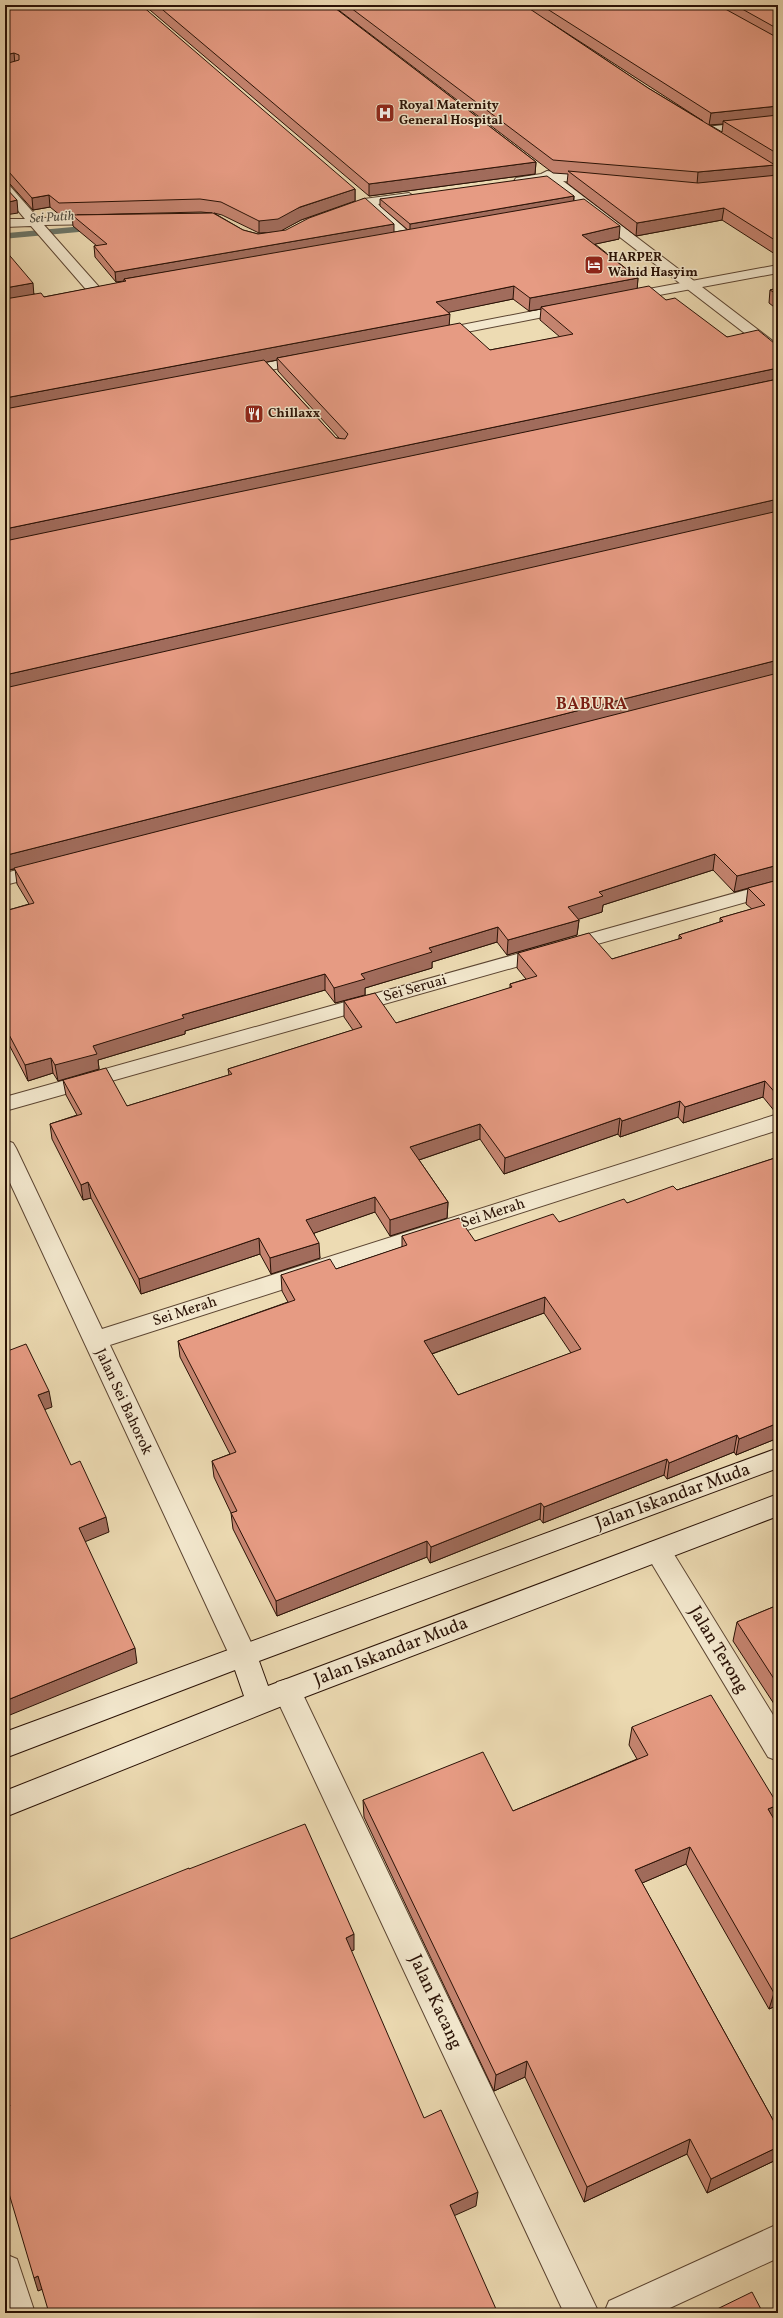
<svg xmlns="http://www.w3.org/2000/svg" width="783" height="2318" font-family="Vollkorn,serif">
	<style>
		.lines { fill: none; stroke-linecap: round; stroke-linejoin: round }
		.stream { stroke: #6d7769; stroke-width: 5.5 }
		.service-casing { stroke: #5b4431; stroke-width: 2 }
		.minor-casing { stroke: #5b4431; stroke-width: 2 }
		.tertiary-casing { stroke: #5b4431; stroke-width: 2 }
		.secondary-casing { stroke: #2a1206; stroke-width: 2 }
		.service { fill: #f3e8ce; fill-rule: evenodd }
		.minor { fill: #f3e8ce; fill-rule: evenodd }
		.tertiary { fill: #f3e8ce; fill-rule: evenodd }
		.secondary { fill: #f3e8ce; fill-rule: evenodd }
		.wall { fill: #c68571; stroke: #2a1206; fill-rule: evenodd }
		.shaded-wall { fill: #a16c5c; stroke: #2a1206 }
		.building { fill: #e69b83; stroke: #2a1206; fill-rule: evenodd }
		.labels { text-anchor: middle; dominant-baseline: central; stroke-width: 3; stroke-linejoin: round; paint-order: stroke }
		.far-poi-label { font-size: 13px; font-weight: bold; fill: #2a1206; stroke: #f3e8ce; text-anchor: start }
		.far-water-label { font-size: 13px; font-style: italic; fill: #514d40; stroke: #f3e8ce }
		.street-label { font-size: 15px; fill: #2a1206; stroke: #f3e8ce }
		.far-district-label { font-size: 16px; font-weight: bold; letter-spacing: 1px; fill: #7a1f14; stroke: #f3e8ce }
		.near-street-label { font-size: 18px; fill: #2a1206; stroke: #f3e8ce }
	</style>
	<rect width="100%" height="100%" fill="#eddbb3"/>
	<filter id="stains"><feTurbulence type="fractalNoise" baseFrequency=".005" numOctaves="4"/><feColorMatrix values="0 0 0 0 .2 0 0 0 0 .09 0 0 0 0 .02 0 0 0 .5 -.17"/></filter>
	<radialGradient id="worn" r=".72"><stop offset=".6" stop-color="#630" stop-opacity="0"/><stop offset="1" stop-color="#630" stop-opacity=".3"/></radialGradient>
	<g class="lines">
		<path class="stream" d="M 5,236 L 92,228"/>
		<defs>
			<path id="service" d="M 778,119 L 778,125 L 706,133 L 702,130 L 706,127 Z"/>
			<path id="minor" d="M 748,153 L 778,169 L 778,178 L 744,158 L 742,156 Z
				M 547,171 L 601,177 L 603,180 L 597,184 L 563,181 L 778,345 L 778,356 L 773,355 L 547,181 L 520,185 L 514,181 L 516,178 L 541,174 Z
				M 5,184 L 9,185 L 38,218 L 106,217 L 108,220 L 106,223 L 102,224 L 44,225 L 100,288 L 102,291 L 100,294 L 90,294 L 31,226 L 5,227 L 5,219 L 25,219 L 5,195 Z
				M 409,193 L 415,197 L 413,200 L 378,204 L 411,234 L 413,237 L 411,240 L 403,240 L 367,207 L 340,218 L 334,214 L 364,199 Z
				M 45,863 L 52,865 L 55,869 L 52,873 L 5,885 L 5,873 Z
				M 778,881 L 778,893 L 5,1111 L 5,1097 Z
				M 778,1114 L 778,1130 L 110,1345 L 257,1655 L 253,1663 L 243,1667 L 233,1663 L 5,1172 L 5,1140 L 13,1143 L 16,1148 L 102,1329 Z
				M 658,1540 L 667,1543 L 778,1723 L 778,1761 L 768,1757 L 649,1559 L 645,1551 L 649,1543 Z
				M 287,1679 L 297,1682 L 599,2313 L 564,2313 L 273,1691 L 277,1682 Z
				M 778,2224 L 778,2258 L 659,2313 L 604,2313 L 609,2301 Z
				M 5,2254 L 17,2259 L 35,2313 L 5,2313 Z"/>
			<path id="tertiary" d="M 778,265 L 778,273 L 627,301 L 620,297 L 627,293 Z
				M 569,304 L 576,308 L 574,311 L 436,338 L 429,334 L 436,330 Z
				M 306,355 L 313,359 L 311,362 L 240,376 L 233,372 L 240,368 Z"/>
			<path id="secondary" d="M 778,1448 L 778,1468 L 259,1661 L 268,1686 L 778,1494 L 778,1516 L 297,1700 L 5,1817 L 5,1791 L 244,1696 L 235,1670 L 5,1758 L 5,1732 Z"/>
		</defs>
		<use href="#service" class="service-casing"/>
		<use href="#minor" class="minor-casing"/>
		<use href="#tertiary" class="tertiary-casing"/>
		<use href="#secondary" class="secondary-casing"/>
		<use href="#service" class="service"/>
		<use href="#minor" class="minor"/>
		<use href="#tertiary" class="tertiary"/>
		<use href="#secondary" class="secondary"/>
	</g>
	<path class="wall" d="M 5,5 L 355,189 L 355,201 L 301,220 L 280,231 L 394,232 L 408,230 L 380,206 L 380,199 L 574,196 L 574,201 L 619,239 L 595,244 L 638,278 L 637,289 L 666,300 L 727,337 L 778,344 L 778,1113 L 776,1113 L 763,1097 L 683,1123 L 678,1117 L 620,1137 L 618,1134 L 504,1174 L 480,1139 L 419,1160 L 448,1202 L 447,1218 L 390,1236 L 375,1212 L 314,1233 L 320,1258 L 271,1274 L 260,1254 L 141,1294 L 91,1198 L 83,1200 L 52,1139 L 50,1124 L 77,1115 L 66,1095 L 63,1080 L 127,1106 L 229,1075 L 228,1069 L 353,1030 L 344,1017 L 344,1001 L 396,1023 L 510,988 L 510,984 L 526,979 L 517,968 L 518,953 L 612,959 L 679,939 L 679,935 L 720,922 L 720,918 L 752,909 L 746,904 L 748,888 L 760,885 L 734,892 L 713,870 L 603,905 L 602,912 L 578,919 L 579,920 L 577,935 L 507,955 L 497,942 L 432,962 L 432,968 L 365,988 L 365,995 L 335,1003 L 325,990 L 185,1031 L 185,1034 L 98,1060 L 99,1069 L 58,1081 L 53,1073 L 28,1081 L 5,1037 L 5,911 L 29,904 L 17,884 L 15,869 L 9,870 L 5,863 L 5,250 L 34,294 L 44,297 L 124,282 L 124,281 L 116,282 L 95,257 L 94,246 L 97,246 L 73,226 L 72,215 L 61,216 L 50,207 L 33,210 L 10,184 L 5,183 ZM 201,212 L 212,213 L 77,215 ZM 214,213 L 222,215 L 259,233 L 266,233 L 258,234 L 243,230 ZM 513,299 L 529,311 L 541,309 L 540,320 L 560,337 L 490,350 L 449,325 L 448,312 ZM 277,360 L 278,371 L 339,438 L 336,438 L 266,362 Z
		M 144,5 L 331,5 L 536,162 L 535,174 L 369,196 Z
		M 332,5 L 778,5 L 778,167 L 775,165 L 774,176 L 778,175 L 778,256 L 722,220 L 636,236 L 567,183 L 568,174 L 553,173 ZM 548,21 L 703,121 L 648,88 ZM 723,124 L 722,132 L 710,125 Z
		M 778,288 L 778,310 L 769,303 L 770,290 Z
		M 778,326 L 778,344 L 774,340 L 775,327 Z
		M 778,1157 L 778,1438 L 736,1455 L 734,1452 L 667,1479 L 664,1475 L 543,1523 L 540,1519 L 430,1563 L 427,1557 L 277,1616 L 233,1529 L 231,1513 L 214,1477 L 212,1461 L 230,1454 L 180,1357 L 178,1341 L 288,1302 L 282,1291 L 281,1275 L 336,1269 L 402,1247 L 402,1236 L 475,1241 L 559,1222 L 627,1203 L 677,1190 ZM 544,1313 L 571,1353 L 458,1395 L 432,1354 Z
		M 778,1605 L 778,1710 L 733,1641 L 737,1622 Z
		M 632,1727 L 774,1820 L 778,2005 L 769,2009 L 686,1864 L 642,1883 L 778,2129 L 778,2159 L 707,2193 L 687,2154 L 584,2202 L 525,2077 L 494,2091 L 364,1817 L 363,1800 L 513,1811 L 637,1759 L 629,1745 Z"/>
	<path class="shaded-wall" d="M 14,53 L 15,65 L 5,67 L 5,55 Z
		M 778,106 L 778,118 L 723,121 L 723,124 L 709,125 L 711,113 Z
		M 536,162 L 535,174 L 369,196 L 369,184 Z
		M 775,165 L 773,177 L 697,184 L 698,172 Z
		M 355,189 L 355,201 L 301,220 L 279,232 L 259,233 L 259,221 Z
		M 49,195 L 50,207 L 33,210 L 32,198 Z
		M 574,196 L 573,203 L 410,231 L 410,224 Z
		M 17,200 L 18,213 L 5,215 L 5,203 Z
		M 724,208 L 722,220 L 636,236 L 637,223 Z
		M 394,224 L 394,234 L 124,279 L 124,281 L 116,282 L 115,272 Z
		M 620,226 L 619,239 L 582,247 L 582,235 Z
		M 638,278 L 637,291 L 541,307 L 541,309 L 529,311 L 530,298 Z
		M 33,283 L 34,296 L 5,301 L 5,288 Z
		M 514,286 L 513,299 L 436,315 L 436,302 Z
		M 450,314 L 449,327 L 277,358 L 277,360 L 5,412 L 5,398 Z
		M 778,368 L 778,379 L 5,543 L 5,529 Z
		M 778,499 L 778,513 L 5,690 L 5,675 Z
		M 778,660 L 778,675 L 9,870 L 7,855 Z
		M 715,854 L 713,870 L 603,905 L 602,912 L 567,923 L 568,907 L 599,892 Z
		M 778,865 L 778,880 L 734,892 L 737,876 Z
		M 579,920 L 577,935 L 507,955 L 508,940 Z
		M 498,927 L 497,942 L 432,962 L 432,968 L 365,988 L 365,995 L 335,1003 L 334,988 L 361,974 L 429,948 Z
		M 325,974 L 325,990 L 185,1031 L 185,1034 L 98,1060 L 99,1069 L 58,1081 L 55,1065 L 93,1046 L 182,1015 Z
		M 51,1058 L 53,1073 L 28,1081 L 25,1065 Z
		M 765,1081 L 763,1097 L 683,1123 L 685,1107 Z
		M 680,1101 L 678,1117 L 620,1137 L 622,1121 Z
		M 620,1118 L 618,1134 L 504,1174 L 505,1158 Z
		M 480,1124 L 480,1139 L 410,1163 L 410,1147 Z
		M 88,1182 L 91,1198 L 83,1200 L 81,1185 Z
		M 375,1197 L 375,1212 L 306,1236 L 306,1220 Z
		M 448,1202 L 447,1218 L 390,1236 L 390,1220 Z
		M 259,1238 L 260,1254 L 141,1294 L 139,1279 Z
		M 319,1243 L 320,1258 L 271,1274 L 270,1258 Z
		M 545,1297 L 544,1313 L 423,1357 L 424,1341 Z
		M 49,1391 L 52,1407 L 41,1411 L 38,1395 Z
		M 778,1423 L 778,1438 L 736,1455 L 739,1439 Z
		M 737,1435 L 734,1452 L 667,1479 L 669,1463 Z
		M 667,1459 L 664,1475 L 543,1523 L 544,1507 Z
		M 541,1503 L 540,1519 L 430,1563 L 431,1547 Z
		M 106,1517 L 109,1532 L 82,1543 L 79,1528 Z
		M 427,1541 L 427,1557 L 277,1616 L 276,1601 Z
		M 135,1648 L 137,1663 L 5,1717 L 5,1701 Z
		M 778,1805 L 774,1822 L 768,1809 Z
		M 690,1847 L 686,1864 L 633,1887 L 635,1870 Z
		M 354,1934 L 354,1950 L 346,1953 L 346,1938 Z
		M 778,1991 L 778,2005 L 769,2009 L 774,1993 Z
		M 527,2061 L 525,2077 L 494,2091 L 496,2075 Z
		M 690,2139 L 687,2154 L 584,2202 L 587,2187 Z
		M 778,2147 L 778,2159 L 707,2193 L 711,2179 Z
		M 478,2192 L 476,2206 L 449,2218 L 450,2205 Z
		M 38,2276 L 43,2289 L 38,2291 L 34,2278 Z
		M 496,2309 L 495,2313 L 487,2313 Z"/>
	<path class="building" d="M 5,5 L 141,5 L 355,189 L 300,207 L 278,219 L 259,221 L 221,202 L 200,199 L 59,203 L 49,195 L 32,198 L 9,172 L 5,171 L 5,64 L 19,60 L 19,55 L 14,53 L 5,55 Z
		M 157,5 L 331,5 L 536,162 L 369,184 Z
		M 347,5 L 524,5 L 648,88 L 775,165 L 698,172 L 553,160 Z
		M 541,5 L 718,5 L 778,38 L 778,106 L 711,113 Z
		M 735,5 L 778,5 L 778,29 Z
		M 778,115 L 778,154 L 723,121 Z
		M 568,171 L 698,183 L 778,175 L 778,242 L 724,208 L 637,223 Z
		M 547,176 L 574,196 L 410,224 L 380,199 Z
		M 5,187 L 17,200 L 5,203 Z
		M 365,198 L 394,224 L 115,272 L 94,246 L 107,244 L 72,215 L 213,213 L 243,230 L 258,234 L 286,230 L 309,218 Z
		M 584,199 L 620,226 L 582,235 L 638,278 L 530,298 L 514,286 L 436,302 L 450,314 L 5,398 L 5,299 L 41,293 L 44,297 L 126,281 L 124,279 Z
		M 5,250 L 33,283 L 5,288 Z
		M 649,286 L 666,300 L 675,298 L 727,337 L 758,330 L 774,343 L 778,344 L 778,368 L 5,529 L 5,409 L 264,360 L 336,438 L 345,439 L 348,434 L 277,358 L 460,323 L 490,350 L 573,334 L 541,307 Z
		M 778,288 L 778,295 L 770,290 Z
		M 778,379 L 778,499 L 5,675 L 5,541 Z
		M 778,511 L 778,660 L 7,855 L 5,852 L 5,688 Z
		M 778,673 L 778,865 L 737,876 L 715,854 L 599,892 L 603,896 L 568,907 L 579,920 L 508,940 L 498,927 L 429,948 L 432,952 L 361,974 L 365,979 L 334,988 L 325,974 L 182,1015 L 184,1018 L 93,1046 L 97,1054 L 55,1065 L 51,1058 L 25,1065 L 5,1027 L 5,911 L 34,903 L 14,868 Z
		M 778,880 L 778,1096 L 765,1081 L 685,1107 L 680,1101 L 622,1121 L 620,1118 L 505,1158 L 480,1124 L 410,1147 L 448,1202 L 390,1220 L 375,1197 L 306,1220 L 319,1243 L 270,1258 L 259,1238 L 139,1279 L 88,1182 L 81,1185 L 50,1124 L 82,1114 L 63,1080 L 106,1068 L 127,1106 L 232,1074 L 228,1069 L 362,1027 L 344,1001 L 375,993 L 396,1023 L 512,987 L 510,984 L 537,976 L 518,953 L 589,933 L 612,959 L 682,938 L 679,935 L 723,921 L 720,918 L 765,905 L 748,888 Z
		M 778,1157 L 778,1423 L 739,1439 L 737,1435 L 669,1463 L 667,1459 L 544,1507 L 541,1503 L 431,1547 L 427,1541 L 276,1601 L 231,1513 L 237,1511 L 212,1461 L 236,1452 L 178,1341 L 295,1300 L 281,1275 L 330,1259 L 336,1269 L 407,1245 L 402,1236 L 459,1218 L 475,1241 L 553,1214 L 559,1222 L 624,1199 L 627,1203 L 673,1186 L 677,1190 ZM 545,1297 L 581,1349 L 458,1395 L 424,1341 Z
		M 26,1344 L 49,1391 L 38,1395 L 71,1465 L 80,1461 L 106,1517 L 79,1528 L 135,1648 L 5,1701 L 5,1352 Z
		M 778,1605 L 778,1685 L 737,1622 Z
		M 711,1695 L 778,1805 L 768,1809 L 778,1826 L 778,1991 L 774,1993 L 690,1847 L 635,1870 L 778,2129 L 778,2147 L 711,2179 L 690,2139 L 587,2187 L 527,2061 L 496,2075 L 363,1800 L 483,1752 L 513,1811 L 648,1755 L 632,1727 Z
		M 305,1824 L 354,1934 L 346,1938 L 424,2118 L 441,2110 L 478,2192 L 450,2205 L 496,2309 L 487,2313 L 49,2313 L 38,2276 L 34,2278 L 5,2180 L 5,2108 L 10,2106 L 5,2091 L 5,1941 L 189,1868 L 189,1869 Z
		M 752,2292 L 763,2313 L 709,2313 Z"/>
	<defs>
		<symbol id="hospital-square" viewBox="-11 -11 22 22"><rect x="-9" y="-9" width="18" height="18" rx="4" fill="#8f2418" stroke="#f3e8ce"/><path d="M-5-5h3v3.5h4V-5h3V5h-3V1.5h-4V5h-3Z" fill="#fff"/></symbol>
		<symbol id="hotel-square" viewBox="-11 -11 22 22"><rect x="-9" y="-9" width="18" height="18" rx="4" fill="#8f2418" stroke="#f3e8ce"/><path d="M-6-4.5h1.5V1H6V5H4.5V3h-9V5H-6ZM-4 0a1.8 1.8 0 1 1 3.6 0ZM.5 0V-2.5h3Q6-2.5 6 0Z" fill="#fff"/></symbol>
		<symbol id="restaurant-square" viewBox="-11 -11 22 22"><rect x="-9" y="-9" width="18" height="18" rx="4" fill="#8f2418" stroke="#f3e8ce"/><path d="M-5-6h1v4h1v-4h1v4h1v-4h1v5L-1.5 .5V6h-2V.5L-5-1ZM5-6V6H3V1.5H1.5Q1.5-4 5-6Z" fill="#fff"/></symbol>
	</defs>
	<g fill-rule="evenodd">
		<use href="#hospital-square" x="374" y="102" width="22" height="22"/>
		<use href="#hotel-square" x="583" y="254" width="22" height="22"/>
		<use href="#restaurant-square" x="243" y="403" width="22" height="22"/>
	</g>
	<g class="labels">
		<g class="far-poi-label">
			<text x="399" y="106">Royal Maternity<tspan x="399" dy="15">General Hospital</tspan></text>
			<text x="608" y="258">HARPER<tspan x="608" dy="15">Wahid Hasyim</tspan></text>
			<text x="268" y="414">Chillaxx</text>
		</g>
		<g class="far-water-label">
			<text transform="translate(52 218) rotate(-4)">Sei Putih</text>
		</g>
		<g class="street-label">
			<text transform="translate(415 989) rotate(-16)">Sei Seruai</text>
			<text transform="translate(493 1214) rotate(-18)">Sei Merah</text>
			<text transform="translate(185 1312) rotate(-18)">Sei Merah</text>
			<text transform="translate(123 1402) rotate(65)">Jalan Sei Bahorok</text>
		</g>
		<g class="far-district-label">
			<text x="592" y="705">BABURA</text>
		</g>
		<g class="near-street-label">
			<text transform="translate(673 1497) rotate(-20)">Jalan Iskandar Muda</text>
			<text transform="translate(718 1650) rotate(59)">Jalan Terong</text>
			<text transform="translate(391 1652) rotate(-21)">Jalan Iskandar Muda</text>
			<text transform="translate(435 2002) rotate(65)">Jalan Kacang</text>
		</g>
	</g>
	<rect width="783" height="2318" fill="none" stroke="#eddbb3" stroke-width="20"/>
	<rect x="6" y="6" width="771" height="2306" fill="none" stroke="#2a1206" stroke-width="2"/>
	<rect x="10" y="10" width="763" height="2298" fill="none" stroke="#2a1206"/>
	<rect width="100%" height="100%" filter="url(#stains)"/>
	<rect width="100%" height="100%" fill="url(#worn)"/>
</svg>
